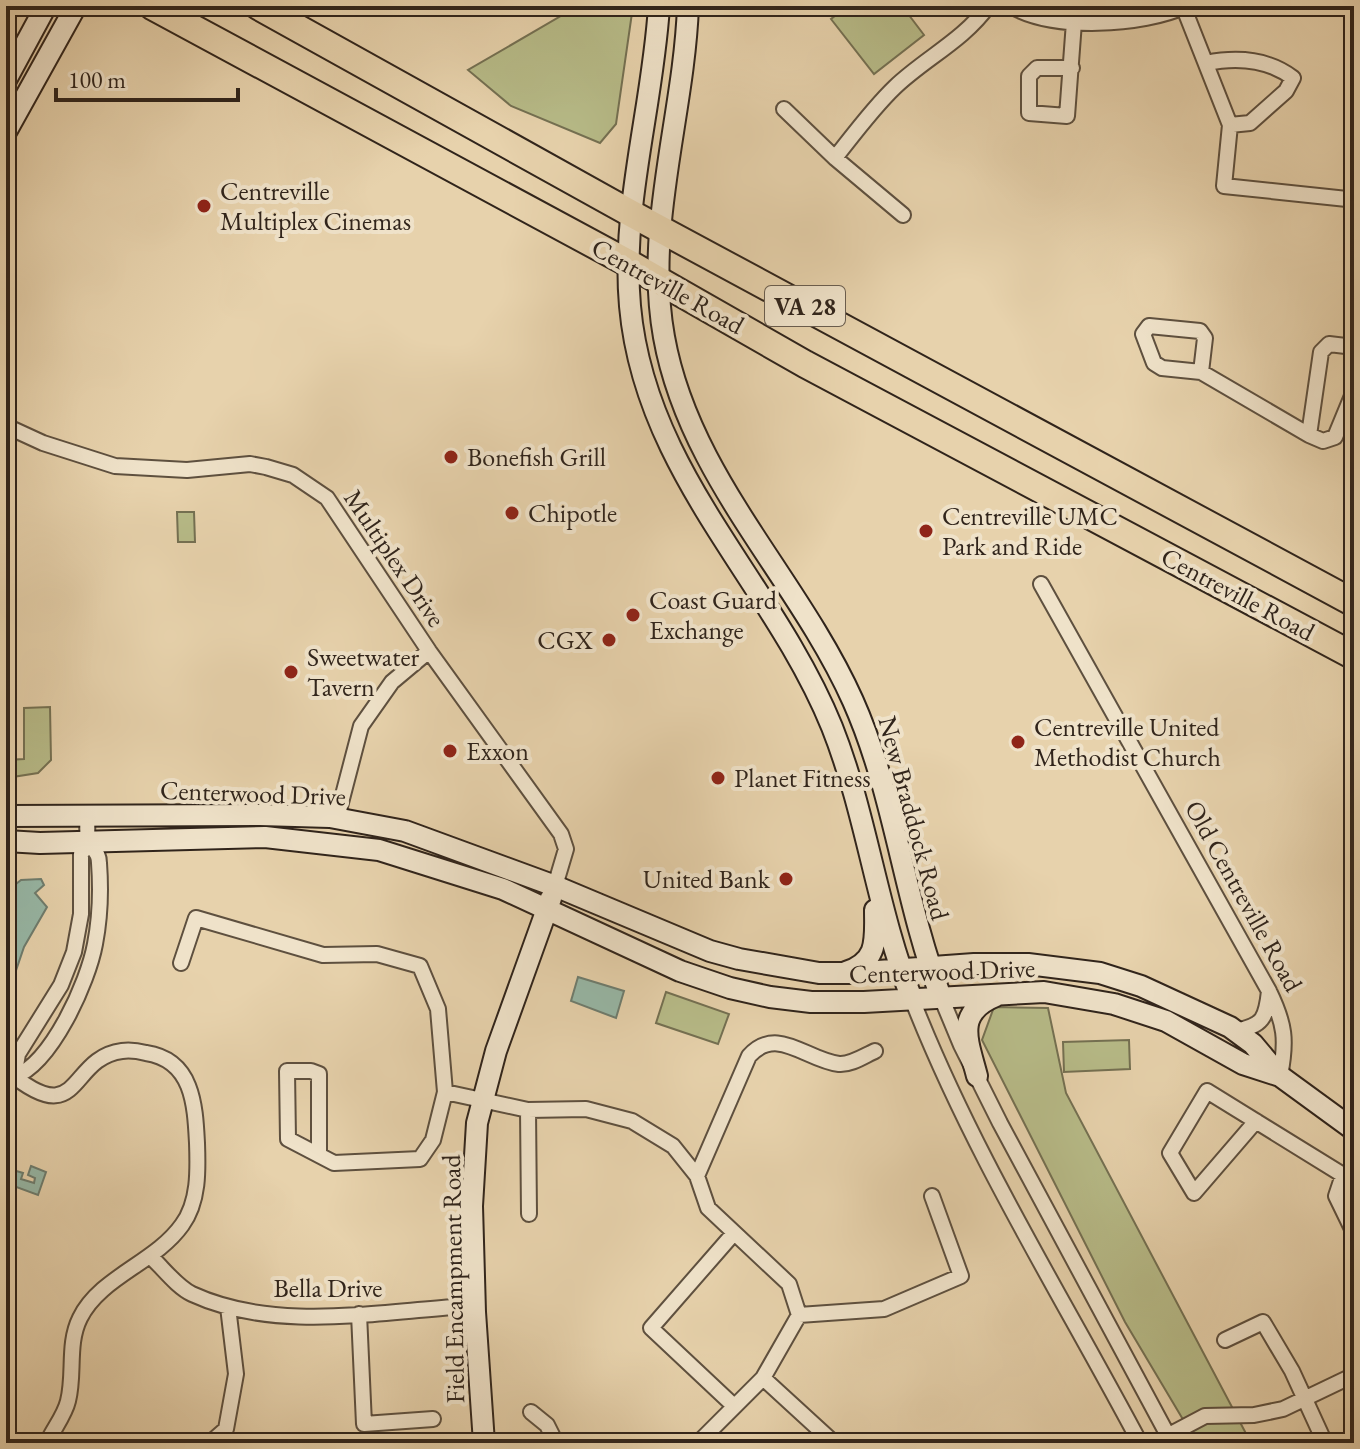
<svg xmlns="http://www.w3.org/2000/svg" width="1360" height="1449" font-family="'EB Garamond',serif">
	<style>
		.green { fill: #b7bb88; stroke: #747052; stroke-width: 2 }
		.water { fill: #97b8a7; stroke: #6e7d6f; stroke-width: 2 }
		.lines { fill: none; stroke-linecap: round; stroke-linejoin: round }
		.street-casing { stroke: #5e503f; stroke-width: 18 }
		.secondary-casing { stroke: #30241b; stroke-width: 24 }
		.highway-casing { stroke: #30241b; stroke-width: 30 }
		.street { stroke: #efe2c9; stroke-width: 14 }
		.secondary { stroke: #efe2c9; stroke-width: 20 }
		.highway { stroke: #e7d2ac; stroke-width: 26 }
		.poi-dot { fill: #8f2418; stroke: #efe2c9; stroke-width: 3 }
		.labels { text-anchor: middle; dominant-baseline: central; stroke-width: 8; stroke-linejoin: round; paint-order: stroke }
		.shield { fill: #efe2c9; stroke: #695d4f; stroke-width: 2 }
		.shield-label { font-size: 24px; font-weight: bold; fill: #30241b }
		.poi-label { font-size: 26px; fill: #30241b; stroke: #efe2c9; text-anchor: start }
		.street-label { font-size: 26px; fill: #30241b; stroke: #efe2c9 }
	</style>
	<rect width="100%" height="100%" fill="#e7d2ac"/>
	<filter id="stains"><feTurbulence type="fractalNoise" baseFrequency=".0025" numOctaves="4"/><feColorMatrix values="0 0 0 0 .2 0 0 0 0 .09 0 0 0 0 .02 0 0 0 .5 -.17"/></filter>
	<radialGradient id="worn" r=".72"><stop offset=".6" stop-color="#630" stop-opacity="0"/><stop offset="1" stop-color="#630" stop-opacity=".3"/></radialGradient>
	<path class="green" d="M 578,6 L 633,6 L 616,124 L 600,143 L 511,106 L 468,70 Z
		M 848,6 L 902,6 L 924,35 L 874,74 L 831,19 Z
		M 177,512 L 194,512 L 195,542 L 178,542 Z
		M 50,707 L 51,760 L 38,773 L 6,778 L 6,760 L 24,759 L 24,708 Z
		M 666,992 L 729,1014 L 718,1044 L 656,1023 Z
		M 994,1007 L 1048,1008 L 1066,1093 L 1251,1443 L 1197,1443 L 1125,1322 L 982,1040 Z
		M 1129,1040 L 1130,1069 L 1064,1072 L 1063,1042 Z"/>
	<path class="water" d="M 41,879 L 44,885 L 35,893 L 47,907 L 24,947 L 6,1000 L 6,892 L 21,880 Z
		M 578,977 L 624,991 L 616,1018 L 571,1001 Z
		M 31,1166 L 46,1172 L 38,1195 L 8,1184 L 13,1170 L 23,1173 L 21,1179 L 34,1183 L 35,1178 L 28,1175 Z"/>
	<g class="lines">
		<defs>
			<path id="street" d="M 1011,6 C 1054,31 1142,26 1186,6
				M 1183,6 L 1230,125 L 1224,186 L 1347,199 L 1354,196
				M 1206,63 C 1236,57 1268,59 1293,78 L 1286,91 L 1250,123 L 1230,125
				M 1072,68 L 1037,68 L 1029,76 L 1029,113 L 1067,116 L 1074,22
				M 784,109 L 835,158 L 903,215
				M 835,158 C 854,134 873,108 895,87 C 924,59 964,40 988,6
				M 1201,372 L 1205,338 L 1200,331 L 1149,326 L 1143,334 L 1154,363 L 1162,368 L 1201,372 L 1309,435 L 1321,352 L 1329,344 L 1354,347
				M 6,426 L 43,443 L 115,466 L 187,470 L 250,464 L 266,467 L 293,475 L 327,498 L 429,651 L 561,834 L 566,849 L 555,886
				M 1309,435 L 1323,441 L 1335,437 L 1354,391
				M 1041,584 L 1269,991 C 1285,1024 1287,1040 1280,1076
				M 337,818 L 361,726 L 392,682 L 429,651
				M 181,963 L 196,918 L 323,955 L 377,954 L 420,966 L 438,1009 L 445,1092 L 433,1140 L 420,1159 L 334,1163 L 288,1139 L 287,1071 L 311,1071 L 319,1074 L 319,1155
				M 941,997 L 961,1045 L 1000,1123 L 1172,1443
				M 912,999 C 973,1155 1062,1296 1140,1443
				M 1236,1031 C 1263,1025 1266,1019 1269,991
				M 6,1070 C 82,1134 67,1058 122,1051 C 130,1050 138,1051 146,1053 C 193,1060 195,1105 197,1143 C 198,1170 199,1202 182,1225 C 155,1263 100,1277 80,1318 C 67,1344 75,1374 68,1401 C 65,1414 55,1427 49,1439 L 44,1443
				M 14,1077 C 52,1063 88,982 95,944 C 100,918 101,890 99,863 C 99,852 93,851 89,842 C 86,836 88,825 87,818
				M 6,1089 L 14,1077 L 18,1054 L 61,985 L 74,952 L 81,914 L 81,854 L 89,842
				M 445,1092 L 528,1110 L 586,1109 L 632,1121 L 673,1146 L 697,1176 L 708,1208 L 789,1284 L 799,1315 L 763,1378 L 698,1443
				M 528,1110 L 529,1214
				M 1256,1121 L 1194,1193 L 1170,1153 L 1207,1091 L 1343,1175 L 1354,1185
				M 1343,1175 L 1336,1196 L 1354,1233
				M 697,1176 L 749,1056 C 777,1025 806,1060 839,1064 C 851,1065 864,1056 875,1051
				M 734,1233 L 651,1328 L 734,1406
				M 151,1257 C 163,1268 177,1287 192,1294 C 272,1331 370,1313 455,1307 L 475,1312
				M 359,1314 L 364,1424 L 433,1419
				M 799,1315 L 884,1309 L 961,1276 L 932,1196
				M 1225,1340 L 1263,1322 L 1292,1371 L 1325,1443
				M 763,1378 L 834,1443
				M 531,1412 L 547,1425 L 553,1437 L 551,1443
				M 210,1443 L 226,1429 L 236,1374 L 228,1307
				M 1154,1443 L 1205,1416 L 1254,1415 L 1283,1409 L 1354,1375"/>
			<path id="secondary" d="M 659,6 C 653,106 621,205 630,306 C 645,474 772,580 832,727 C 867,815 877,911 912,999
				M 688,6 C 684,116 644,226 664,337 C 689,477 797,576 853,701 C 895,795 904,901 941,997
				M 6,80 L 46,6
				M 6,132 L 76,6
				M 6,816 L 260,815 L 330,817 L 405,831 L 555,886 L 710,951 L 739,959 L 819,973 L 851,973 L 974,964 L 1028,964 L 1100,973 L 1141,986 L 1230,1027 L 1253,1044 L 1280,1076 L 1354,1130
				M 6,841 L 40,843 L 265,837 L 379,850 L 503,889 L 680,971 L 730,988 L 770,997 L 811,1002 L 864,1002 L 1044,992 L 1114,1004 L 1166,1021 L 1243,1064 L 1280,1076
				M 846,972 C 879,961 875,939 875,910
				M 977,1076 C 968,1041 954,1013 996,996
				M 484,1443 L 475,1312 L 472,1206 L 477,1123 L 496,1051 L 551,898"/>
			<path id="highway" d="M 152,6 L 630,264 L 805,364 L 1354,656
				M 258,6 L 632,214 L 1354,603"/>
		</defs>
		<use href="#street" class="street-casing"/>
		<use href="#secondary" class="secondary-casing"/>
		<use href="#highway" class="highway-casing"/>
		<use href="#street" class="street"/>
		<use href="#secondary" class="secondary"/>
		<use href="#highway" class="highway"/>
	</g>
	<g class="poi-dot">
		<circle cx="204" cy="206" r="8"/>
		<circle cx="451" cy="457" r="8"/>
		<circle cx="512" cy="513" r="8"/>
		<circle cx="926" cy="531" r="8"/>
		<circle cx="633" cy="615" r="8"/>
		<circle cx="609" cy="640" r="8"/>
		<circle cx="291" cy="672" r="8"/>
		<circle cx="1018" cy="742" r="8"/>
		<circle cx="450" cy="751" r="8"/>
		<circle cx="718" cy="778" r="8"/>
		<circle cx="786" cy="879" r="8"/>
	</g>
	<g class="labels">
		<rect class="shield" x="765" y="286" width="80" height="40" rx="6"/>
		<g class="shield-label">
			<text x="805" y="306">VA 28</text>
		</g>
		<g class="poi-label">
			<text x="220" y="191">Centreville<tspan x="220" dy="30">Multiplex Cinemas</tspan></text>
			<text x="467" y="457">Bonefish Grill</text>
			<text x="528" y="513">Chipotle</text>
			<text x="942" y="516">Centreville UMC<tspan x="942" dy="30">Park and Ride</tspan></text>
			<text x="649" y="600">Coast Guard<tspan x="649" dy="30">Exchange</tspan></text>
			<text x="593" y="640" text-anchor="end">CGX</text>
			<text x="307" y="657">Sweetwater<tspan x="307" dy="30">Tavern</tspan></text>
			<text x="1034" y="727">Centreville United<tspan x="1034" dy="30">Methodist Church</tspan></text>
			<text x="466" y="751">Exxon</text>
			<text x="734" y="778">Planet Fitness</text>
			<text x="770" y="879" text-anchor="end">United Bank</text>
		</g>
		<g class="street-label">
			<text transform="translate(668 286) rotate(29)">Centreville Road</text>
			<text transform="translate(395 558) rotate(56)">Multiplex Drive</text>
			<text transform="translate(1238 594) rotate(28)">Centreville Road</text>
			<text transform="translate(253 793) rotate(2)">Centerwood Drive</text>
			<text transform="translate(914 818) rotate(75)">New Braddock Road</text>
			<text transform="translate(1244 896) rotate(61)">Old Centreville Road</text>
			<text transform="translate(942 971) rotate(-2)">Centerwood Drive</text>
			<text transform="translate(453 1279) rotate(-91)">Field Encampment Road</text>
			<text x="328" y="1288">Bella Drive</text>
		</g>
	</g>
	<rect width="1360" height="1449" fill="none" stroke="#e7d2ac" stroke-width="32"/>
	<rect x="8" y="8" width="1344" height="1433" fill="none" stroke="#30241b" stroke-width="4"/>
	<rect x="16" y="16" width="1328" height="1417" fill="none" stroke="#30241b" stroke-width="2"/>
	<path d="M56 88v12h182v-12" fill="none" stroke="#30241b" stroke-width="4"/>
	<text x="68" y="88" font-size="24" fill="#30241b" stroke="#efe2c9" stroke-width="6" paint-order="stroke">100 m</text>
	<rect width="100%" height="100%" filter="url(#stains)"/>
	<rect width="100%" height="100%" fill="url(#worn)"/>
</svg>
